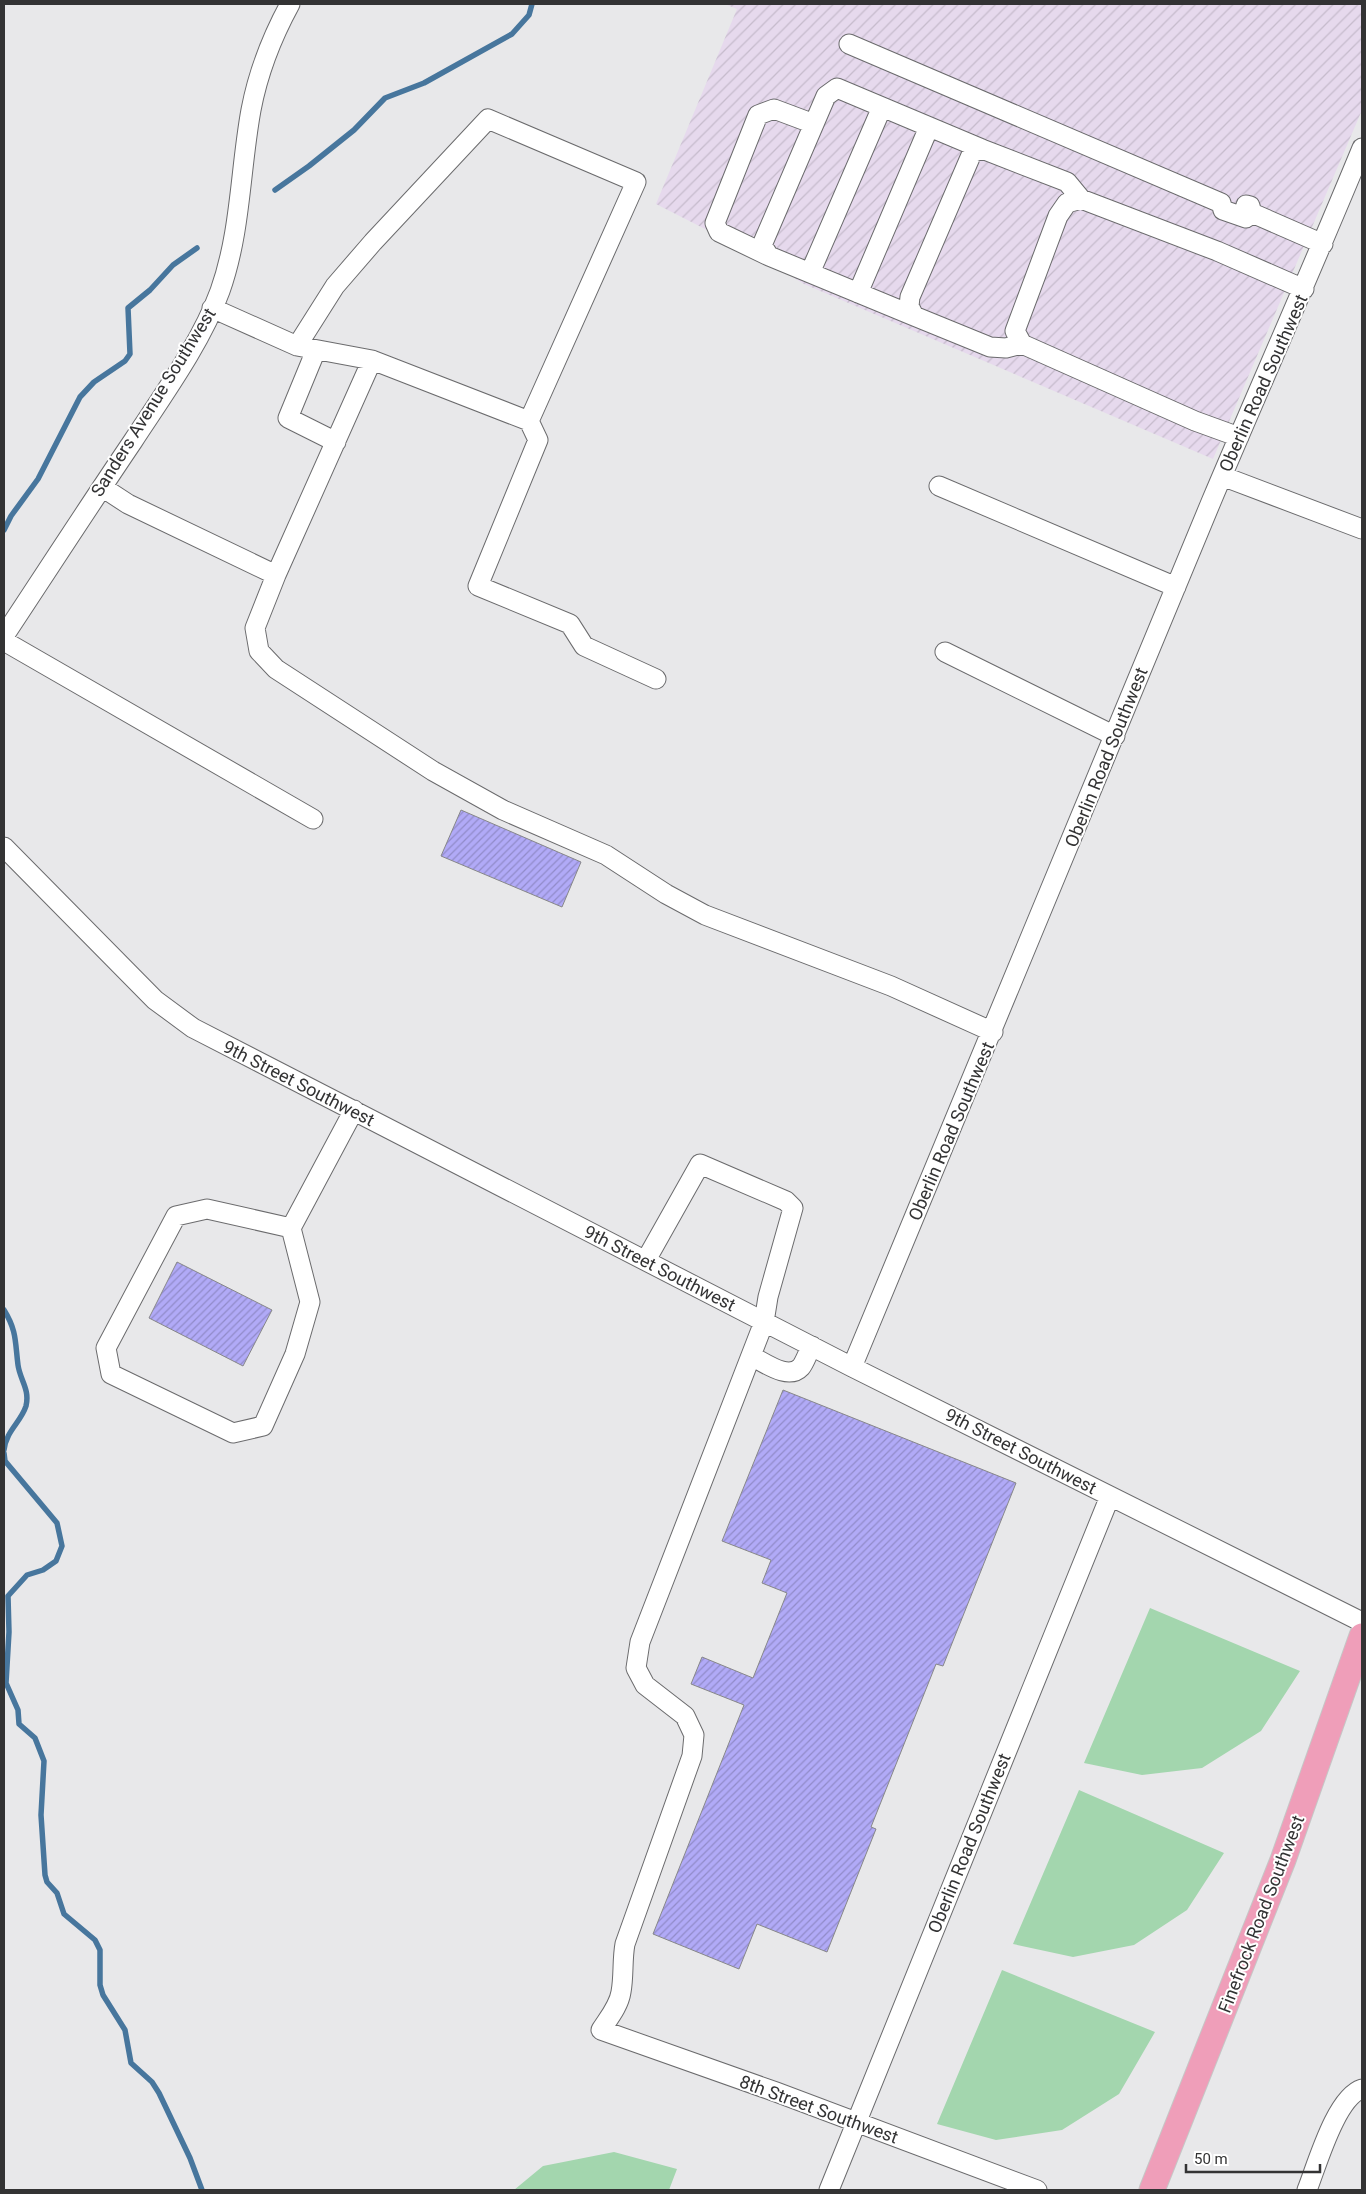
<svg xmlns="http://www.w3.org/2000/svg" width="1366" height="2194" font-family="Roboto,sans-serif">
	<style>
		.industrial { fill: url(#industrial-furrows) }
		.pitch { fill: #a3d6ae }
		.lines { fill: none; stroke-linecap: round; stroke-linejoin: round }
		.stream { stroke: #47769d; stroke-width: 5.5 }
		.building { fill: url(#building-hatch); stroke: #878789 }
		.minor-casing { stroke: #6b6b6d; stroke-width: 21 }
		.major-casing { stroke: #c6c6c6; stroke-width: 27 }
		.minor { stroke: #fff; stroke-width: 19 }
		.major { stroke: #ef9eb9; stroke-width: 25 }
		.labels { text-anchor: middle; dominant-baseline: central; stroke-width: 4; stroke-linejoin: round; paint-order: stroke }
		.street-label { font-size: 18px; fill: #333334; stroke: #fff }
	</style>
	<defs>
		<pattern id="industrial-furrows" width="10" height="10" patternUnits="userSpaceOnUse" patternTransform="scale(1.25)"><rect width="10" height="10" fill="#e6d9ed"/><path d="M-1 1l2-2M0 10L10 0M9 11l2-2" fill="none" stroke="#c6bbcc"/></pattern>
		<pattern id="building-hatch" width="6" height="6" patternUnits="userSpaceOnUse" patternTransform="scale(1.25)"><rect width="6" height="6" fill="#b1aaf7"/><path d="M-1 1l2-2M0 6l6-6M5 7l2-2" fill="none" stroke="#918bc9"/></pattern>
	</defs>
	<rect width="100%" height="100%" fill="#e8e8ea"/>
	<path class="industrial" d="M 725,4 L 1362,4 L 1362,110 L 1213,459 L 804,284 L 762,258 L 656,204 L 737,9 Z"/>
	<path class="pitch" d="M 1150,1608 L 1300,1671 L 1261,1731 L 1202,1768 L 1142,1775 L 1084,1763 Z
		M 1079,1790 L 1224,1853 L 1187,1910 L 1134,1945 L 1073,1957 L 1013,1944 Z
		M 1002,1970 L 1155,2032 L 1119,2094 L 1062,2130 L 996,2140 L 937,2124 Z
		M 614,2152 L 677,2169 L 669,2190 L 514,2190 L 543,2166 Z"/>
	<g class="lines">
		<path class="stream" d="M 275,190 L 309,166 L 354,130 L 385,98 L 424,83 L 512,34 L 529,15 L 532,4
			M 4,530 L 11,516 L 38,479 L 80,397 L 94,382 L 125,361 L 130,354 L 128,308 L 150,290 L 173,265 L 197,248
			M 4,1310 C 17,1331 15,1342 18,1365 C 20,1380 30,1389 26,1406 C 21,1422 6,1431 4,1450
			M 4,1453 L 5,1461 L 57,1523 L 62,1546 L 56,1561 L 43,1570 L 27,1575 L 8,1596 L 9,1632 L 6,1683 L 18,1710 L 19,1724 L 35,1738 L 44,1761 L 41,1815 L 45,1875 L 47,1882 L 57,1893 L 64,1914 L 95,1940 L 100,1950 L 100,1985 L 103,1995 L 125,2030 L 131,2063 L 152,2082 L 159,2093 L 190,2158 L 202,2190"/>
	</g>
	<path class="building" d="M 461,810 L 581,862 L 562,907 L 441,856 Z
		M 177,1262 L 272,1310 L 243,1366 L 149,1318 Z
		M 783,1390 L 1016,1483 L 943,1666 L 936,1664 L 871,1827 L 876,1829 L 827,1952 L 757,1924 L 739,1969 L 653,1934 L 744,1705 L 691,1684 L 702,1657 L 753,1678 L 787,1593 L 762,1583 L 771,1560 L 722,1541 Z"/>
	<g class="lines">
		<defs>
			<path id="minor" d="M 849,44 L 1221,203 L 1223,210 L 1246,218 L 1252,213
				M 1081,199 L 1067,203 L 1058,216 L 1015,331 L 1022,344 L 1195,421 L 1239,437
				M 1246,205 L 1250,206 L 1252,213 L 1323,244
				M 769,256 L 719,232 L 715,223 L 758,115 L 774,109 L 814,124
				M 810,273 L 882,107
				M 858,293 L 929,127
				M 914,316 L 769,256 L 762,245 L 826,96 L 837,88 L 982,149
				M 1022,344 L 1006,348 L 990,347 L 914,316 L 909,306 L 910,297 L 972,153 L 982,149 L 1067,182 L 1081,199 L 1217,251 L 1304,289
				M 297,346 L 335,286 L 373,242 L 488,119 L 636,182 L 529,421 L 538,440 L 478,586 L 570,624 L 584,646 L 656,679
				M 316,350 L 288,418 L 336,442
				M 372,360 L 529,421
				M 1222,476 L 1362,529
				M 939,486 L 1176,587
				M 102,487 L 128,504 L 276,575 L 372,360 L 297,346 L 212,308
				M 276,575 L 255,628 L 259,651 L 276,669 L 433,771 L 503,810 L 606,855 L 666,894 L 705,915 L 891,986 L 993,1032
				M 4,636 C 47,571 89,506 133,441 C 163,395 201,343 220,291 C 241,232 240,170 251,110 C 258,73 272,37 290,4
				M 4,641 L 313,819
				M 945,652 L 1115,736
				M 4,847 L 155,1000 L 193,1028 L 852,1367 L 1362,1622
				M 291,1228 L 207,1209 L 176,1216 L 106,1348 L 111,1374 L 233,1433 L 263,1426 L 295,1354 L 310,1302 L 291,1228 L 354,1110
				M 646,1260 L 700,1164 L 786,1201 L 793,1208 L 768,1297 L 764,1322 L 640,1642 L 636,1668 L 645,1685 L 685,1716 L 694,1735 L 692,1756 L 625,1944 C 622,1960 624,1976 621,1992 C 619,2006 608,2019 601,2030 L 776,2092 L 1037,2190
				M 751,1356 C 764,1362 788,1381 801,1367 C 805,1362 808,1352 812,1346
				M 852,1367 C 973,1079 1090,790 1211,502 C 1261,384 1313,267 1362,148
				M 829,2190 L 1110,1496
				M 1307,2190 C 1317,2165 1336,2097 1362,2089"/>
			<path id="major" d="M 1152,2190 L 1283,1860 L 1362,1636"/>
		</defs>
		<use href="#minor" class="minor-casing"/>
		<use href="#major" class="major-casing"/>
		<use href="#minor" class="minor"/>
		<use href="#major" class="major"/>
	</g>
	<g class="labels">
		<g class="street-label">
			<text transform="translate(1263 383) rotate(-66)">Oberlin Road Southwest</text>
			<text transform="translate(153 402) rotate(-58)">Sanders Avenue Southwest</text>
			<text transform="translate(1106 757) rotate(-68)">Oberlin Road Southwest</text>
			<text transform="translate(299 1083) rotate(27)">9th Street Southwest</text>
			<text transform="translate(951 1131) rotate(-67)">Oberlin Road Southwest</text>
			<text transform="translate(660 1268) rotate(27)">9th Street Southwest</text>
			<text transform="translate(1021 1451) rotate(27)">9th Street Southwest</text>
			<text transform="translate(969 1843) rotate(-68)">Oberlin Road Southwest</text>
			<text transform="translate(1261 1914) rotate(-69)">Finefrock Road Southwest</text>
			<text transform="translate(819 2109) rotate(20)">8th Street Southwest</text>
		</g>
	</g>
	<rect width="1366" height="2194" fill="none" stroke="#333334" stroke-width="10"/>
	<path d="M1186 2164v8h134v-8" fill="none" stroke="#333334" stroke-width="2.5"/>
	<text x="1194" y="2164" font-size="15" fill="#333334" stroke="#ffffff" stroke-width="4" paint-order="stroke">50 m</text>
</svg>
